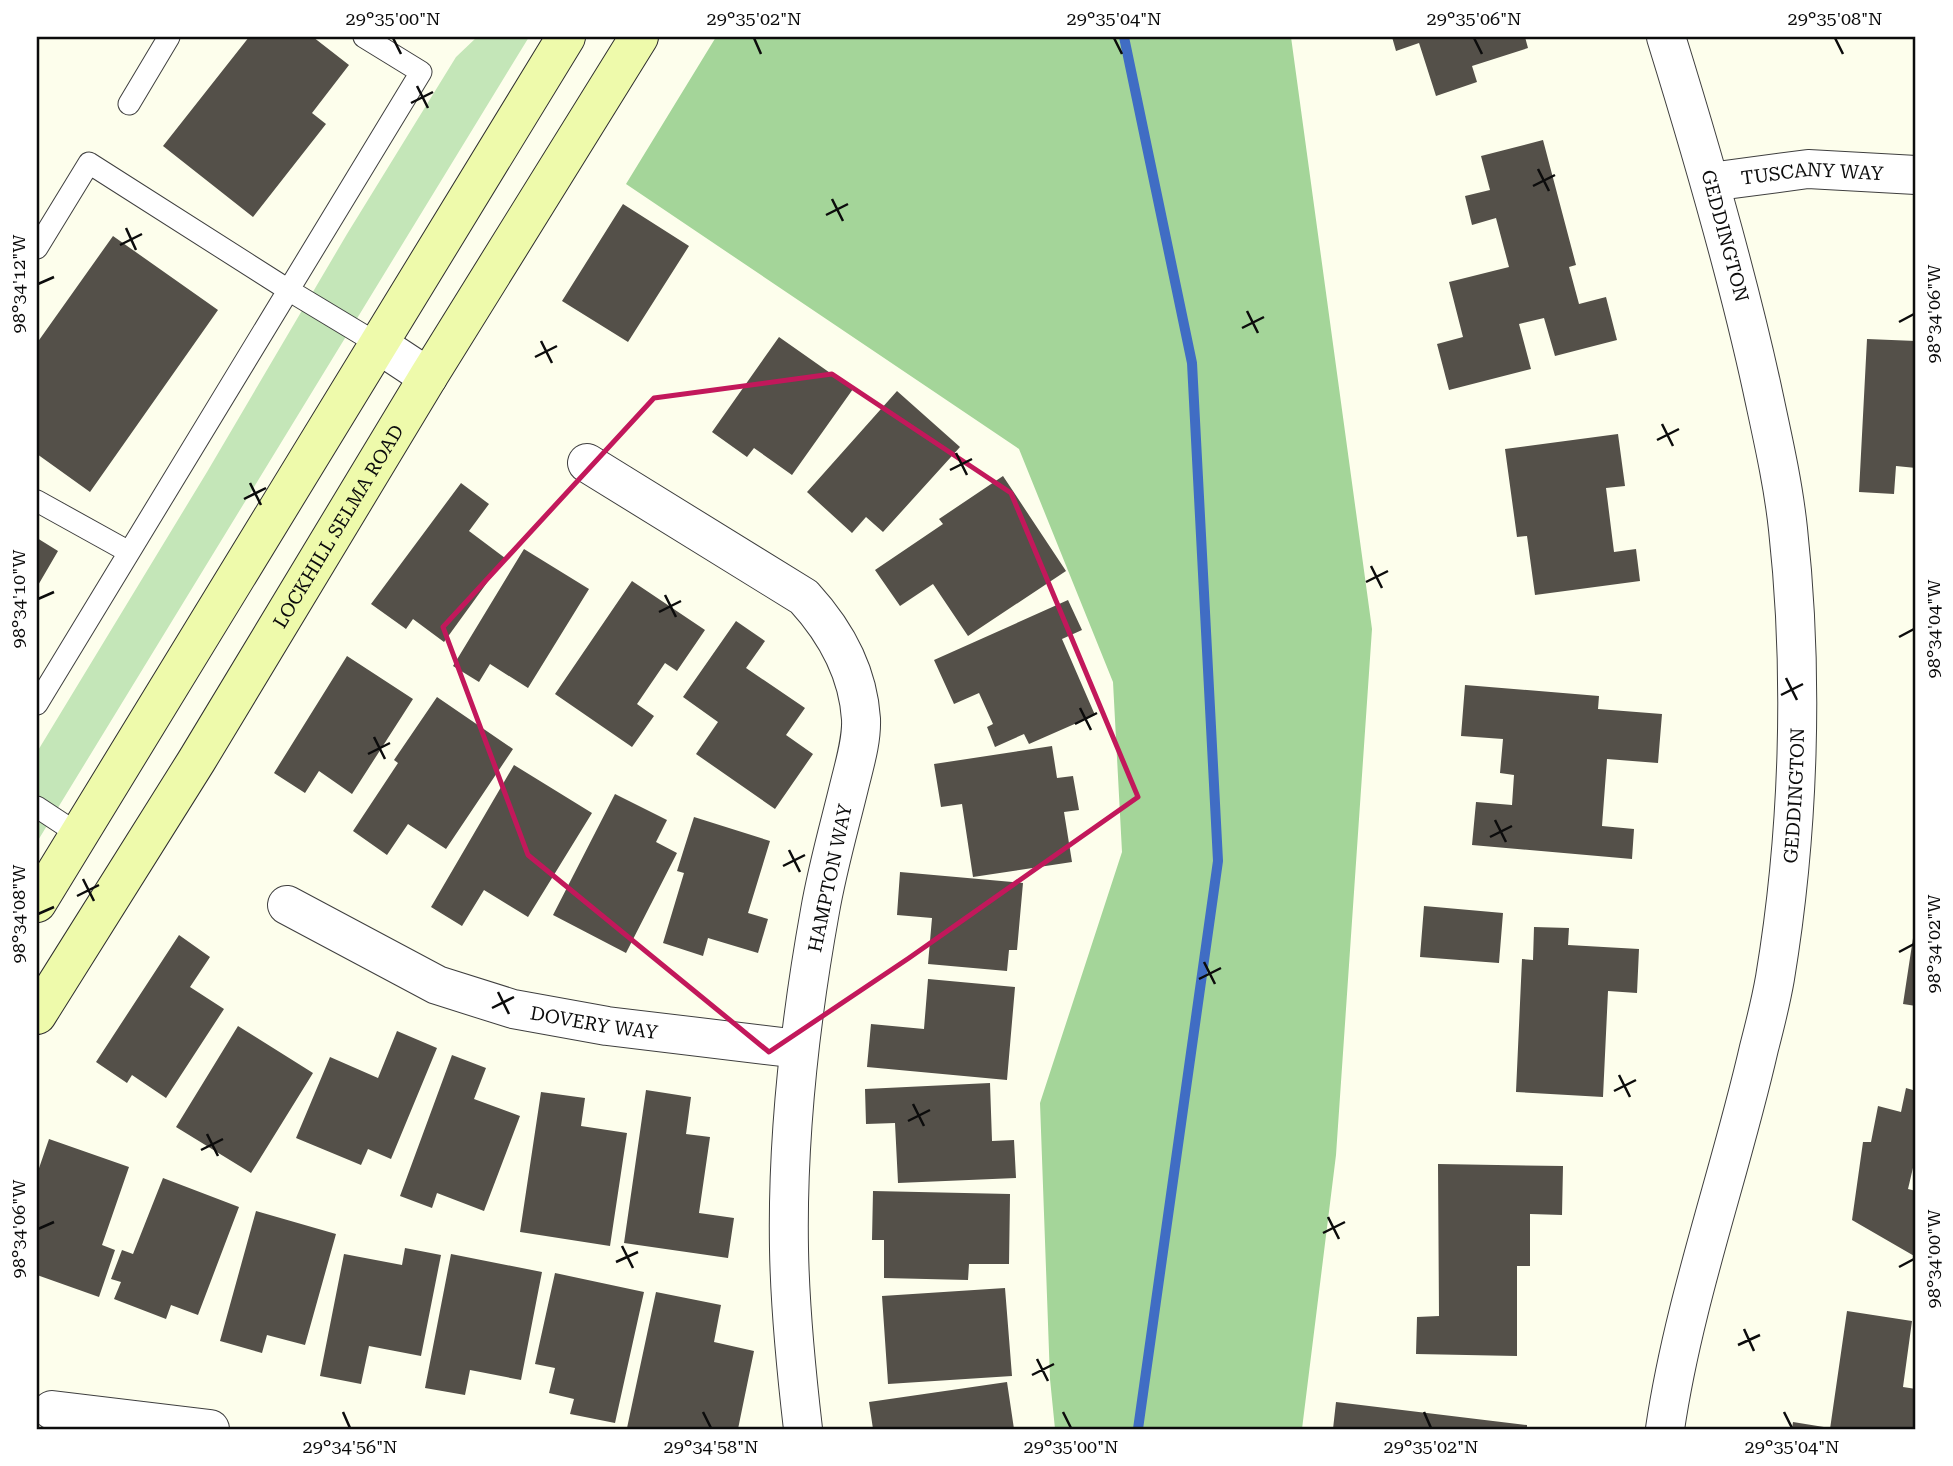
<svg xmlns="http://www.w3.org/2000/svg" width="1953" height="1466" font-family="'Roboto Serif',serif">
	<style>
		.green { fill: #c4e6b8 }
		.forest { fill: #a4d599 }
		.lines { fill: none; stroke-linecap: round; stroke-linejoin: round }
		.stream { stroke: #406dc4; stroke-width: 10 }
		.building { fill: #545049 }
		.lane-casing { stroke: #3f3f3f; stroke-width: 23 }
		.street-casing { stroke: #3f3f3f; stroke-width: 40 }
		.secondary-casing { stroke: #2e2e2e; stroke-width: 40 }
		.lane { stroke: #fff; stroke-width: 21 }
		.street { stroke: #fff; stroke-width: 38 }
		.secondary { stroke: #eefaab; stroke-width: 38 }
		.marked { fill: none; stroke: #c2185b; stroke-width: 5; stroke-linejoin: round }
		.ticks { fill: none; stroke: #0c0c0c; stroke-width: 2.5 }
		.labels { text-anchor: middle; dominant-baseline: central; stroke-width: 7; stroke-linejoin: round; paint-order: stroke }
		.street-label { font-size: 19px; fill: #0c0c0c; stroke: #fff }
		.neatline { fill: none; stroke: #0c0c0c; stroke-width: 2.5 }
		.ticks-label { font-size: 18px; text-anchor: middle; fill: #0c0c0c }
	</style>
	<rect width="100%" height="100%" fill="#fdfeec"/>
	<path class="green" d="M 477,37 L 529,37 L 37,842 L 37,752 L 207,472 L 347,234 L 456,57 Z"/>
	<path class="forest" d="M 716,37 L 1291,37 L 1372,629 L 1336,1155 L 1302,1429 L 1055,1429 L 1050,1379 L 1040,1103 L 1122,852 L 1113,682 L 1019,449 L 626,184 Z"/>
	<g class="lines">
		<path class="stream" d="M 1124,37 L 1192,363 L 1218,861 L 1138,1429"/>
	</g>
	<path class="building" d="M 249,37 L 313,37 L 349,65 L 312,113 L 326,124 L 253,217 L 163,146 Z
		M 1392,37 L 1525,37 L 1528,48 L 1472,66 L 1477,82 L 1436,96 L 1419,43 L 1396,51 Z
		M 1543,140 L 1576,265 L 1569,267 L 1579,304 L 1606,297 L 1617,340 L 1555,356 L 1544,318 L 1519,324 L 1531,369 L 1449,390 L 1437,344 L 1463,337 L 1449,282 L 1509,267 L 1496,218 L 1472,225 L 1465,196 L 1490,190 L 1481,156 Z
		M 623,204 L 689,246 L 628,342 L 562,301 Z
		M 113,236 L 218,310 L 90,492 L 37,454 L 37,343 Z
		M 779,337 L 853,389 L 792,475 L 754,448 L 747,457 L 712,432 Z
		M 1867,339 L 1916,341 L 1916,468 L 1896,466 L 1894,494 L 1859,492 Z
		M 897,391 L 960,447 L 883,532 L 866,517 L 852,533 L 807,492 Z
		M 1618,434 L 1625,486 L 1606,488 L 1614,552 L 1636,549 L 1640,581 L 1535,595 L 1527,536 L 1517,537 L 1505,449 Z
		M 1003,476 L 1066,571 L 968,636 L 933,584 L 900,606 L 875,570 L 943,524 L 939,519 Z
		M 461,483 L 489,504 L 469,531 L 505,558 L 444,642 L 413,619 L 406,629 L 371,604 Z
		M 37,538 L 58,551 L 37,587 Z
		M 524,549 L 589,589 L 528,688 L 490,664 L 479,682 L 453,666 Z
		M 632,581 L 705,630 L 677,671 L 665,663 L 637,704 L 654,716 L 632,747 L 555,694 Z
		M 1068,600 L 1082,630 L 1062,639 L 1095,715 L 1029,744 L 1024,734 L 995,747 L 987,727 L 993,724 L 979,693 L 954,704 L 934,660 Z
		M 736,621 L 765,641 L 746,668 L 805,708 L 786,735 L 813,754 L 775,809 L 696,754 L 718,722 L 683,697 Z
		M 347,656 L 413,699 L 352,794 L 319,771 L 305,793 L 274,773 Z
		M 1465,685 L 1599,696 L 1598,709 L 1662,714 L 1658,763 L 1607,759 L 1602,826 L 1634,829 L 1632,859 L 1472,845 L 1476,802 L 1512,805 L 1514,775 L 1500,773 L 1503,739 L 1461,736 Z
		M 437,697 L 513,749 L 446,849 L 408,824 L 387,855 L 353,831 L 398,763 L 394,760 Z
		M 1052,746 L 1057,778 L 1073,776 L 1079,810 L 1064,812 L 1072,862 L 973,877 L 962,804 L 941,807 L 934,764 Z
		M 514,765 L 592,813 L 528,917 L 484,890 L 462,926 L 431,907 Z
		M 615,794 L 667,820 L 656,842 L 677,853 L 626,953 L 553,915 Z
		M 694,817 L 770,841 L 748,913 L 768,919 L 758,953 L 708,938 L 703,956 L 663,943 L 684,873 L 677,871 Z
		M 900,872 L 1023,883 L 1017,950 L 1009,950 L 1007,971 L 928,964 L 932,918 L 897,915 Z
		M 1424,906 L 1503,913 L 1499,963 L 1420,957 Z
		M 1915,925 L 1916,925 L 1916,1006 L 1903,1004 Z
		M 1534,927 L 1569,928 L 1568,945 L 1639,949 L 1637,993 L 1608,991 L 1603,1097 L 1516,1092 L 1522,959 L 1533,960 Z
		M 179,935 L 210,957 L 190,987 L 224,1009 L 166,1098 L 132,1075 L 127,1083 L 96,1062 Z
		M 928,979 L 1015,987 L 1007,1080 L 867,1067 L 871,1024 L 924,1029 Z
		M 238,1026 L 313,1073 L 251,1173 L 176,1127 Z
		M 397,1031 L 437,1048 L 391,1159 L 368,1149 L 361,1165 L 296,1138 L 330,1057 L 378,1078 Z
		M 452,1055 L 486,1068 L 474,1099 L 520,1116 L 484,1211 L 437,1193 L 432,1208 L 400,1196 Z
		M 990,1083 L 992,1141 L 1014,1140 L 1016,1178 L 898,1183 L 895,1123 L 866,1124 L 865,1089 Z
		M 1906,1088 L 1916,1091 L 1916,1155 L 1908,1189 L 1916,1191 L 1916,1257 L 1852,1220 L 1863,1142 L 1871,1142 L 1878,1106 L 1901,1112 Z
		M 646,1090 L 691,1097 L 686,1134 L 710,1137 L 699,1213 L 734,1218 L 728,1258 L 624,1243 Z
		M 541,1092 L 585,1098 L 581,1126 L 627,1133 L 610,1246 L 520,1232 Z
		M 49,1139 L 129,1167 L 102,1245 L 115,1250 L 99,1297 L 37,1275 L 37,1174 Z
		M 1438,1164 L 1563,1166 L 1562,1215 L 1530,1214 L 1530,1266 L 1517,1266 L 1517,1356 L 1416,1354 L 1417,1317 L 1439,1316 Z
		M 163,1178 L 239,1207 L 198,1315 L 171,1305 L 166,1319 L 114,1299 L 121,1282 L 111,1279 L 122,1250 L 133,1254 Z
		M 873,1191 L 1010,1194 L 1009,1264 L 969,1264 L 968,1280 L 884,1278 L 884,1240 L 872,1240 Z
		M 256,1211 L 336,1234 L 305,1345 L 267,1335 L 262,1353 L 220,1341 Z
		M 405,1248 L 441,1255 L 421,1356 L 369,1346 L 361,1384 L 320,1376 L 344,1254 L 402,1265 Z
		M 451,1254 L 542,1272 L 521,1380 L 470,1370 L 465,1395 L 425,1388 Z
		M 555,1273 L 644,1292 L 615,1423 L 570,1414 L 574,1399 L 549,1393 L 555,1368 L 535,1364 Z
		M 1005,1288 L 1012,1376 L 888,1384 L 882,1296 Z
		M 656,1292 L 721,1305 L 714,1342 L 754,1351 L 738,1429 L 627,1428 Z
		M 1847,1311 L 1912,1321 L 1903,1387 L 1916,1389 L 1916,1429 L 1830,1429 Z
		M 1007,1382 L 1014,1429 L 873,1429 L 869,1402 Z
		M 1336,1402 L 1527,1425 L 1527,1429 L 1333,1429 Z
		M 1793,1422 L 1830,1428 L 1830,1429 L 1792,1429 Z"/>
	<g class="lines">
		<defs>
			<path id="lane" d="M 129,104 L 169,37
				M 37,248 L 89,163 L 290,291 L 378,344
				M 37,501 L 129,552
				M 37,704 L 421,72 L 364,37
				M 37,807 L 78,834"/>
			<g id="street">
				<path id="s1" d="M 1710,182 L 1808,169 L 1916,175"/>
				<path d="M 378,344 L 428,377"/>
				<path d="M 587,463 L 804,597 C 836,632 858,671 861,719 C 862,741 854,766 849,787 C 839,828 827,870 820,911 C 800,1022 787,1136 789,1249 C 790,1310 796,1369 803,1429"/>
				<path id="s2" d="M 287,905 L 437,985 L 513,1009 L 607,1026 L 799,1049"/>
				<path d="M 52,1410 L 210,1429"/>
				<path id="s3" d="M 1665,1429 C 1684,1300 1730,1175 1759,1048 C 1765,1025 1771,1001 1775,978 C 1799,833 1804,675 1788,529 C 1783,482 1772,435 1762,388 C 1736,269 1702,153 1666,37"/>
			</g>
			<g id="secondary">
				<path d="M 37,903 L 566,37"/>
				<path id="s4" d="M 37,1015 L 197,760 L 428,377 L 639,37"/>
			</g>
		</defs>
		<use href="#lane" class="lane-casing"/>
		<use href="#street" class="street-casing"/>
		<use href="#secondary" class="secondary-casing"/>
		<use href="#lane" class="lane"/>
		<use href="#street" class="street"/>
		<use href="#secondary" class="secondary"/>
	</g>
	<path class="marked" d="M 832,374 L 1011,493 L 1138,797 L 909,958 L 769,1052 L 528,855 L 443,627 L 654,398 Z"/>
	<path class="ticks" d="M 393,38 L 401,54M 754,38 L 761,54M 1114,38 L 1122,54M 1474,38 L 1482,54M 1835,38 L 1843,54M 417,86 L 428,108M 411,103 L 433,92M 1538,169 L 1549,191M 1533,186 L 1555,175M 832,199 L 843,221M 826,215 L 848,204M 126,228 L 136,250M 120,245 L 142,234M 38,284 L 54,277M 1247,311 L 1258,333M 1899,322 L 1914,314M 1242,328 L 1264,317M 541,341 L 552,363M 535,357 L 557,346M 1662,424 L 1673,446M 1657,440 L 1679,429M 956,453 L 967,475M 950,470 L 972,459M 250,483 L 261,505M 244,499 L 266,488M 1371,566 L 1382,588M 1366,582 L 1388,571M 665,595 L 676,617M 38,599 L 54,592M 659,612 L 681,601M 1899,637 L 1914,629M 1786,678 L 1797,700M 1781,695 L 1803,684M 1080,708 L 1091,730M 1075,724 L 1097,713M 374,737 L 385,759M 368,754 L 390,743M 1495,820 L 1506,842M 1490,837 L 1512,826M 789,850 L 800,872M 783,866 L 805,855M 83,879 L 94,901M 77,896 L 99,885M 38,914 L 54,907M 1899,952 L 1914,944M 1204,962 L 1215,984M 1199,979 L 1221,968M 498,992 L 509,1014M 492,1008 L 514,997M 1619,1075 L 1630,1097M 1614,1091 L 1636,1080M 913,1104 L 924,1126M 908,1121 L 930,1110M 207,1134 L 218,1156M 201,1150 L 223,1139M 1328,1217 L 1339,1239M 38,1229 L 54,1222M 1323,1233 L 1345,1222M 622,1246 L 633,1268M 616,1262 L 638,1252M 1899,1267 L 1914,1259M 1744,1329 L 1754,1351M 1738,1345 L 1760,1335M 1037,1359 L 1048,1381M 1032,1375 L 1054,1364M 343,1412 L 350,1428M 703,1412 L 711,1428M 1063,1412 L 1071,1428M 1424,1412 L 1431,1428M 1784,1412 L 1792,1428"/>
	<g class="labels">
		<g class="street-label">
			<text stroke="none"><textPath href="#s1" startOffset="103">TUSCANY WAY</textPath></text>
			<text transform="translate(1725 236) rotate(75)">GEDDINGTON</text>
			<text stroke="none"><textPath href="#s4" startOffset="574">LOCKHILL SELMA ROAD</textPath></text>
			<text stroke="none"><textPath href="#s3" startOffset="648">GEDDINGTON</textPath></text>
			<text transform="translate(830 878) rotate(-78)">HAMPTON WAY</text>
			<text stroke="none"><textPath href="#s2" startOffset="332">DOVERY WAY</textPath></text>
		</g>
	</g>
	<rect width="1953" height="1466" fill="none" stroke="#ffffff" stroke-width="77"/>
	<rect x="38" y="38" width="1876" height="1390" class="neatline"/>
	<g class="ticks-label">
		<text x="393" y="25">29°35'00"N</text>
		<text x="754" y="25">29°35'02"N</text>
		<text x="1114" y="25">29°35'04"N</text>
		<text x="1474" y="25">29°35'06"N</text>
		<text x="1835" y="25">29°35'08"N</text>
		<text transform="translate(19 284) rotate(-90)" y="6">98°34'12"W</text>
		<text transform="translate(1934 314) rotate(-90)" y="6">98°34'06"W</text>
		<text transform="translate(19 599) rotate(-90)" y="6">98°34'10"W</text>
		<text transform="translate(1934 629) rotate(-90)" y="6">98°34'04"W</text>
		<text transform="translate(19 914) rotate(-90)" y="6">98°34'08"W</text>
		<text transform="translate(1934 944) rotate(-90)" y="6">98°34'02"W</text>
		<text transform="translate(19 1229) rotate(-90)" y="6">98°34'06"W</text>
		<text transform="translate(1934 1259) rotate(-90)" y="6">98°34'00"W</text>
		<text x="350" y="1453">29°34'56"N</text>
		<text x="711" y="1453">29°34'58"N</text>
		<text x="1071" y="1453">29°35'00"N</text>
		<text x="1431" y="1453">29°35'02"N</text>
		<text x="1792" y="1453">29°35'04"N</text>
	</g>
</svg>
